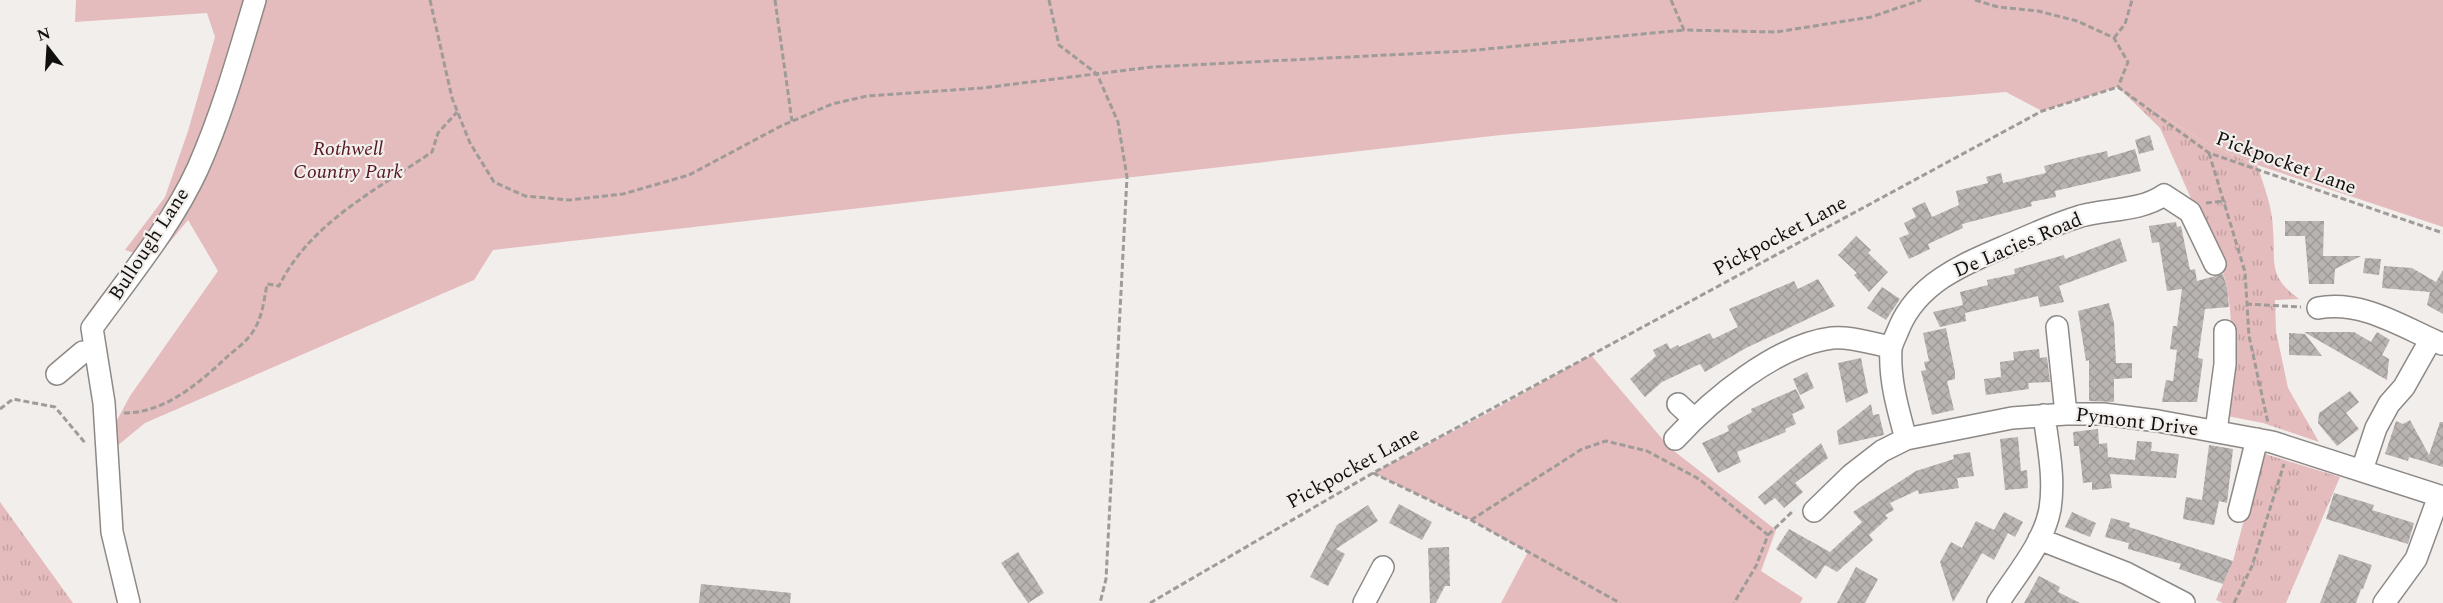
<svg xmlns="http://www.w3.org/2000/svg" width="2443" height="603" font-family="Spectral,serif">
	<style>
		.grass { fill: url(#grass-tufts) }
		.park { fill: #e4bcbd }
		.building { fill: url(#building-cross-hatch) }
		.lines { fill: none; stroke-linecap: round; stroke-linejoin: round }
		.minor-casing { stroke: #8d8986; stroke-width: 24 }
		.path { stroke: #9f9b99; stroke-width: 3; stroke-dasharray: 6 3; stroke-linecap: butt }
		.minor { stroke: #fff; stroke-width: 21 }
		.labels { text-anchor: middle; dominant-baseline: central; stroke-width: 4.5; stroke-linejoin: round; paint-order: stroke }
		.park-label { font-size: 20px; font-style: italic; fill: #561822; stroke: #f2eeeb }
		.street-label { font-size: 20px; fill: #12100f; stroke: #f2eeeb }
	</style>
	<defs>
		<pattern id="grass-tufts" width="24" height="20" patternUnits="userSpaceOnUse" patternTransform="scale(1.5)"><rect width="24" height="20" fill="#e4bcbd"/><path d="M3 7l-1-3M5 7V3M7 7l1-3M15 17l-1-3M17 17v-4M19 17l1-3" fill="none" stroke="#c3a1a1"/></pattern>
		<pattern id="building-cross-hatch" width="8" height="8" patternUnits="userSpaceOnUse" patternTransform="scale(1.5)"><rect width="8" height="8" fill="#b9b4b2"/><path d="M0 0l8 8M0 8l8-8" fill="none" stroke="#9e9a98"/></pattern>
	</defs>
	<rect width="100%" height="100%" fill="#f2eeeb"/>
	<path class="grass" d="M 2118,87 L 2209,145 L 2257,165 C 2264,186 2272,206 2273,229 C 2276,264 2267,275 2299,299 L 2275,300 L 2276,331 L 2288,388 L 2319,442 L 2263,423 L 2227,416 C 2230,366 2237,317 2222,269 L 2160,128 Z
		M 2262,453 L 2340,477 L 2286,603 L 2223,603 L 2216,600 L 2233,561 Z
		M 0,502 L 73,603 L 0,603 Z"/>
	<path class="park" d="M 76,0 L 2443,0 L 2443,227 L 2257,165 L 2209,145 L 2118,87 L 2042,111 L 2006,92 L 1501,135 L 493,250 L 474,280 L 145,423 L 117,446 L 116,422 L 130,396 L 218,271 L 188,220 L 155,260 L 125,250 L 165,197 L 188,131 L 215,37 L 207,13 L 75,22 Z
		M 1591,355 L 1670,448 L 1776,530 L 1761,571 L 1803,598 L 1800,603 L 1501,603 L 1528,552 L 1471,520 L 1373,473 L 1490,412 Z"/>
	<path class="building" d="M 2150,135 L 2154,150 L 2139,154 L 2135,140 Z
		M 2135,149 L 2141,171 L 2055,191 L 2056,197 L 2031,202 L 2032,206 L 1962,224 L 1963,228 L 1928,244 L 1930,249 L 1909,259 L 1899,238 L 1909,234 L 1904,223 L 1916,217 L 1912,208 L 1925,202 L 1932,217 L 1959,205 L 1956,191 L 1988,183 L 1986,177 L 2001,173 L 2003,183 L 2046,173 L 2044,166 L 2080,157 L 2107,151 L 2108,157 Z
		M 2285,221 L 2324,221 L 2323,256 L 2361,256 L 2335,269 L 2334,284 L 2309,284 L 2305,236 L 2285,236 Z
		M 2176,222 L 2177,227 L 2181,226 L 2190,270 L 2195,269 L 2197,281 L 2223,274 L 2227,288 L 2229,307 L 2205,309 L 2198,358 L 2203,359 L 2197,402 L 2162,402 L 2166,380 L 2173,381 L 2177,350 L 2170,349 L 2173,326 L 2177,326 L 2182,289 L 2167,291 L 2159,242 L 2152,243 L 2149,226 Z
		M 1856,236 L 1871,250 L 1868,253 L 1888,272 L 1869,292 L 1854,275 L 1857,273 L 1838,255 Z
		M 2120,238 L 2127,261 L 2059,286 L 2064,302 L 2040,307 L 2038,296 L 1965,313 L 1966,321 L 1940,327 L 1933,312 L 1963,305 L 1960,292 L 1988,285 L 1987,280 L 2015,274 L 2014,269 L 2064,255 L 2065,259 Z
		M 2365,258 L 2381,259 L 2379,275 L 2363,273 Z
		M 2384,266 L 2412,268 L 2436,282 L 2443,270 L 2443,314 L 2427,305 L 2430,292 L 2382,288 Z
		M 1818,279 L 1835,306 L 1746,348 L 1705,372 L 1700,364 L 1662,382 L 1645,397 L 1630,379 L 1656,356 L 1653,350 L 1667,343 L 1670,349 L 1678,345 L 1679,347 L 1710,333 L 1713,339 L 1738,327 L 1729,309 L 1794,281 L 1798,289 Z
		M 1882,287 L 1900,299 L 1886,320 L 1867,308 Z
		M 2109,303 L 2114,323 L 2116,363 L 2132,363 L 2132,378 L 2114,379 L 2114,402 L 2089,401 L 2089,360 L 2086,361 L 2078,311 Z
		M 1946,328 L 1955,372 L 1955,379 L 1947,381 L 1954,410 L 1932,415 L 1921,371 L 1926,370 L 1924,362 L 1929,361 L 1923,333 Z
		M 2304,332 L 2354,332 L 2371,342 L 2377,332 L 2390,340 L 2382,355 L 2389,359 L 2387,380 Z
		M 2289,333 L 2305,334 L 2322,356 L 2289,355 Z
		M 2039,349 L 2040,358 L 2047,357 L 2050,382 L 2028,383 L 2029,389 L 1986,395 L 1984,379 L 2001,377 L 2000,362 L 2014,360 L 2013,352 Z
		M 1861,358 L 1868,393 L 1846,403 L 1838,363 Z
		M 1807,372 L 1814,388 L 1800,395 L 1793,379 Z
		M 1796,389 L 1805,408 L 1792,414 L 1796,424 L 1785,429 L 1786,432 L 1737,452 L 1741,462 L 1718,473 L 1702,443 L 1729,431 L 1727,426 L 1752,412 L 1751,409 Z
		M 2350,391 L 2359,402 L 2346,413 L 2359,429 L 2337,446 L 2318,423 L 2319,413 Z
		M 1871,404 L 1873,415 L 1879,414 L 1884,435 L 1839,445 L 1837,431 Z
		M 2410,420 L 2429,455 L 2440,422 L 2443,422 L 2443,467 L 2409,457 L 2408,461 L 2385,454 L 2396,421 L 2403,424 Z
		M 2098,429 L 2099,444 L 2107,443 L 2108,457 L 2135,460 L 2137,441 L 2152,442 L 2151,451 L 2179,454 L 2176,478 L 2110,474 L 2112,488 L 2092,490 L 2092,482 L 2083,483 L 2079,446 L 2074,446 L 2073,432 Z
		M 2018,437 L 2021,471 L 2027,470 L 2028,488 L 2005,490 L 2000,439 Z
		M 1821,443 L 1828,458 L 1795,483 L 1803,492 L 1784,508 L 1775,498 L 1765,505 L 1758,497 Z
		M 2209,445 L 2233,449 L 2227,503 L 2219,501 L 2214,525 L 2183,519 L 2186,497 L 2202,500 Z
		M 1970,452 L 1974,476 L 1957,478 L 1959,488 L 1919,494 L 1918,490 L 1890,503 L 1894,510 L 1885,515 L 1888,518 L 1869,535 L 1873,540 L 1837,572 L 1825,565 L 1816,579 L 1776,549 L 1789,529 L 1830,552 L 1862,522 L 1853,512 L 1916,471 L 1954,459 L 1953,455 Z
		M 2334,493 L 2374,505 L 2372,510 L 2414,523 L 2408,544 L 2326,519 Z
		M 1399,504 L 1432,522 L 1422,540 L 1389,523 Z
		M 1368,505 L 1378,521 L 1336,549 L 1345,554 L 1328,586 L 1310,577 L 1337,525 Z
		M 2004,512 L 2023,522 L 2015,537 L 2008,533 L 1994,560 L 1982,553 L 1953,602 L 1940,562 L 1951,542 L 1962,548 L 1976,521 L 1994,530 Z
		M 2072,512 L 2096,523 L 2090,537 L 2065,527 Z
		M 2111,518 L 2130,523 L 2129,527 L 2233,561 L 2223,584 L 2179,569 L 2181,564 L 2128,549 L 2129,543 L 2105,537 Z
		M 1449,547 L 1450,586 L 1445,586 L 1436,603 L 1430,603 L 1428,548 Z
		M 1018,552 L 1044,593 L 1028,603 L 1001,563 Z
		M 2339,554 L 2372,565 L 2363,589 L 2361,589 L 2356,603 L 2320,603 Z
		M 1856,567 L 1878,579 L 1865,603 L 1837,603 Z
		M 2039,576 L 2060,587 L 2058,592 L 2080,603 L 2024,603 Z
		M 701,584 L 791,593 L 790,603 L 699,603 Z"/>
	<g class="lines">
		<defs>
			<path id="minor" d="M 2318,308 C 2363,300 2402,327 2442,344
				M 2057,327 L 2066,414
				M 57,374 L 83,352 L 96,353
				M 1678,404 L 1694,419
				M 2216,431 L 2225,364 L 2225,331
				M 1675,439 C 1712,399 1776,345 1832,338 C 1850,336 1873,344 1891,347
				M 1906,439 C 1898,410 1889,379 1891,349 C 1892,342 1897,334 1899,328 C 1919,280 1969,262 2013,243 C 2035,233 2058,223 2081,216 C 2108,209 2141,211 2164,195 L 2190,212 L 2215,264
				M 2362,470 L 2376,428 L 2389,404 L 2404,387 L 2431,339
				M 1814,511 L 1851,475 L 1882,451 L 1906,439 L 2012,418 L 2066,414 L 2103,414 L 2158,421 L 2272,442 L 2443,497
				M 2239,511 L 2257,439
				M 2039,539 L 2126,573 L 2184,603
				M 129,603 L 112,532 L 104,403 L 92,328 C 129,277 172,225 198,168 C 222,114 238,57 255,0
				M 1364,603 L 1383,567
				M 1998,603 C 2016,575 2044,543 2050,509 C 2055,478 2048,446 2044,415
				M 2384,603 L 2416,559 L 2439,496"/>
		</defs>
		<use href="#minor" class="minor-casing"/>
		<path class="path" d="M 430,0 L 452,98 L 470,143 L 494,182 L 525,196 L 569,200 L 623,194 L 689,175 L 781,126 L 832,104 L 867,96 L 982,88 L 1152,67 L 1466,51 L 1684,30
			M 775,0 L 792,121
			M 1049,0 L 1059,45 L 1097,74 L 1118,122 L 1127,177 L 1106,579 L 1100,603
			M 1671,0 L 1684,30 L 1776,32 L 1871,17 L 1921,0
			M 1975,0 L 1998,7 L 2038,11 L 2077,21 L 2114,38 L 2128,62 L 2118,87
			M 2114,38 L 2125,24 L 2132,0
			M 2209,153 L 2245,272 L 2249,336 L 2268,423
			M 2206,203 L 2225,201
			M 2246,304 L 2301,307
			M 0,409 L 13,399 L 55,407 L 86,444
			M 124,413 C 166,413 200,382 228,356 C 236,349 246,342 252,333 C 262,319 264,301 267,284 L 279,286 C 310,223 376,190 432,152 L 438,133 L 457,112
			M 1373,473 L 1471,520 L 1620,603
			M 1471,520 L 1582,449 L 1606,441 L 1647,451 L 1699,479 L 1768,535 L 1756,566 L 1734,603
			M 1768,535 L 1794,510
			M 1150,603 L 1373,473 L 2042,111 L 2118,87 L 2209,153 L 2443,233
			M 2234,603 L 2252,566 L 2284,464"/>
		<use href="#minor" class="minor"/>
	</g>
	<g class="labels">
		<g class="park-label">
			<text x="348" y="149">Rothwell<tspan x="348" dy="23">Country Park</tspan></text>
		</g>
		<g class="street-label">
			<text transform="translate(2286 163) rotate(20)">Pickpocket Lane</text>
			<text transform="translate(1780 236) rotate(-28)">Pickpocket Lane</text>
			<text transform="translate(149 244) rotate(-57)">Bullough Lane</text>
			<text transform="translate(2018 245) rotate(-23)">De Lacies Road</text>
			<text transform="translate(2137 422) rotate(7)">Pymont Drive</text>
			<text transform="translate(1353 468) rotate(-29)">Pickpocket Lane</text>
		</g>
	</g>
	<g transform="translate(48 48) rotate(343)" stroke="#f2eeeb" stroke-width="4.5" paint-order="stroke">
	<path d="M0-4.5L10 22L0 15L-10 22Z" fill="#12100f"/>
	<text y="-9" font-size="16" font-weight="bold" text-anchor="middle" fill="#12100f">N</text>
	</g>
</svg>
